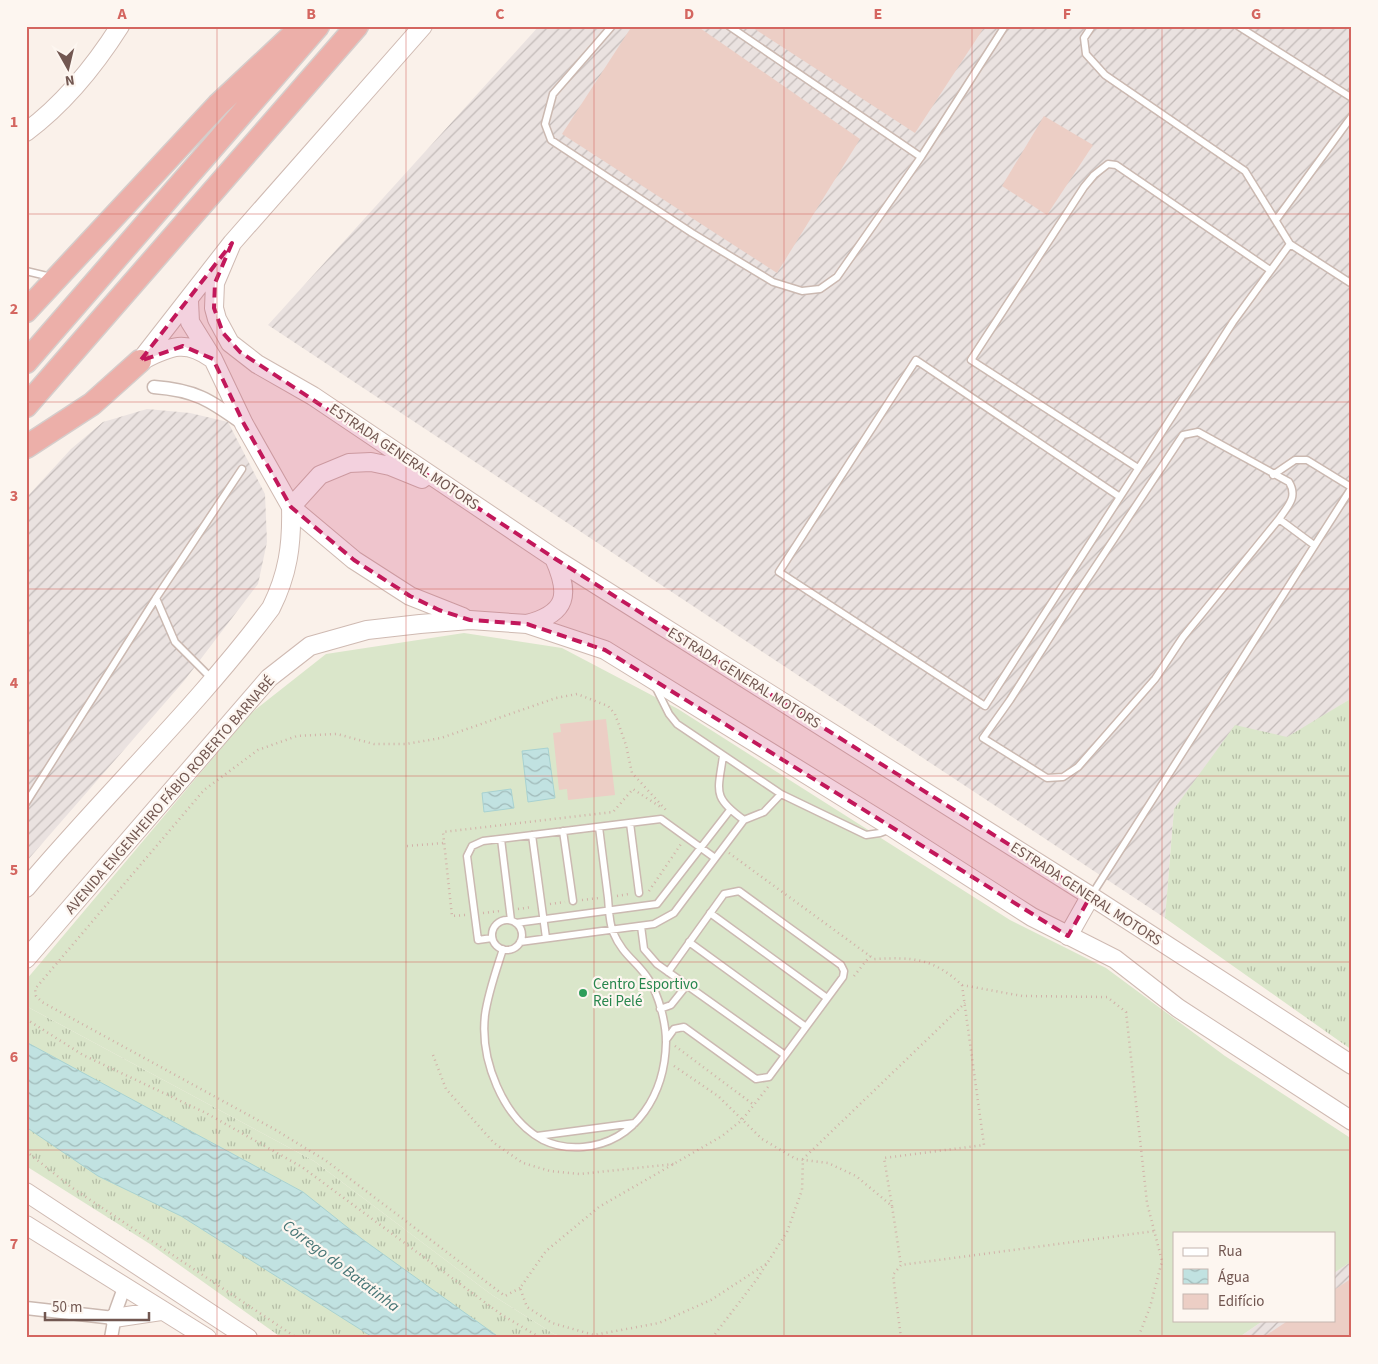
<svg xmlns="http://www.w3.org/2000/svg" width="1378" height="1364" font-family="'Source Sans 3',sans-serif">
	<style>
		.industrial { fill: url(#industrial-furrows) }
		.grass { fill: url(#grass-tufts) }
		.pitch { fill: #dae6ca }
		.water { fill: url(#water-waves); stroke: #a8d2d1 }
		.building { fill: #eccec5 }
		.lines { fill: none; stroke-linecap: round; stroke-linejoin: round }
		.service-casing { stroke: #cbb9b1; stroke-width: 9 }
		.minor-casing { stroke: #cbb9b1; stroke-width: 15 }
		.secondary-casing { stroke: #cfbab2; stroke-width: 20 }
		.motorway-casing { stroke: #d5cdcb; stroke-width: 25 }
		.path { stroke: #d1b1a8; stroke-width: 2.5; stroke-dasharray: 1 4; stroke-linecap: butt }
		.service { stroke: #fff; stroke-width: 6 }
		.minor { stroke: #fff; stroke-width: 12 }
		.secondary { stroke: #fff; stroke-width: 18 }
		.motorway { stroke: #ecafa9; stroke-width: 22 }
		.marked { fill: #c2185b; fill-opacity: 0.2; stroke: #c2185b; stroke-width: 4; stroke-dasharray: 10 6; stroke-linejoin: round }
		.grid { fill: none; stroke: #d46660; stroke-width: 1; stroke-opacity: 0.55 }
		.leisure-dot { fill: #2e9e5b; stroke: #fdf6f0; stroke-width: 2 }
		.labels { text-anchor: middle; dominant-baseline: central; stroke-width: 4.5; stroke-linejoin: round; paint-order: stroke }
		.street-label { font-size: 15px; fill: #725751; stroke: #fdf6f0 }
		.leisure-label { font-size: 15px; fill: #27864d; stroke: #fdf6f0; text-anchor: start }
		.water-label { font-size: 16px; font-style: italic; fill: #467575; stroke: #fdf6f0 }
		.neatline { fill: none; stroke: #d46660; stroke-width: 2 }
		.grid-label { font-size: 16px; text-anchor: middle; font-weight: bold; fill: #d46660 }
	</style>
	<defs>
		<pattern id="industrial-furrows" width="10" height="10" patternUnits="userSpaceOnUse" patternTransform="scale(1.25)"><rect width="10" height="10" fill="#eae2e0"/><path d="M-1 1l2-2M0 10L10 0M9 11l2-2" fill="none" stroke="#c2bab8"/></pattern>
		<pattern id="grass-tufts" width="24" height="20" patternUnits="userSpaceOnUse" patternTransform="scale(1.25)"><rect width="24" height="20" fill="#dae6ca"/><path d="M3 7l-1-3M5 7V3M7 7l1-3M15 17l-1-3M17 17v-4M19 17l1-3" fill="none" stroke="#b5bda6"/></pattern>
		<pattern id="water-waves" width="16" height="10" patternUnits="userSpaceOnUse" patternTransform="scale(1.25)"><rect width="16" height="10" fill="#c1e2e1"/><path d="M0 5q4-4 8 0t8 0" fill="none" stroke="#a1bab9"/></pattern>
	</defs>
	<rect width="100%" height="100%" fill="#faf1ea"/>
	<path class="industrial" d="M 539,26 L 1352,26 L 1352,698 L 1174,809 L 1165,918 L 268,325 Z
		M 147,409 L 190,413 L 228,422 L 265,494 L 267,542 L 258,584 L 184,681 L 26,862 L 26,498 L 71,449 L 103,422 Z
		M 1352,1261 L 1352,1338 L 1238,1338 L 1264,1320 L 1334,1320 L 1334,1273 Z"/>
	<path class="grass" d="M 1352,698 L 1352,1050 L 1165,918 L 1174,809 L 1235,725 L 1287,737 Z
		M 26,1006 L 314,1161 L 492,1295 L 554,1334 L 568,1338 L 282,1338 L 150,1244 L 26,1166 Z"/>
	<path class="pitch" d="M 464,633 L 562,648 L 678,709 L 1010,920 L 1106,968 L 1225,1056 L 1352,1139 L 1352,1261 L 1334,1273 L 1334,1233 L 1174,1233 L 1174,1320 L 1264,1320 L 1238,1338 L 568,1338 L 554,1334 L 492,1295 L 314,1161 L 26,1006 L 26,980 L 250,714 L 326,654 Z"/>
	<path class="water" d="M 548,748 L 555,798 L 528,802 L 522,751 Z
		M 511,789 L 514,808 L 484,812 L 482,793 Z
		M 26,1042 L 303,1192 L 362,1239 L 500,1338 L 374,1338 L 181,1216 L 98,1176 L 26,1127 Z"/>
	<path class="building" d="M 632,26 L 697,26 L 860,139 L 777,273 L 562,134 Z
		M 750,26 L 985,26 L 915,133 Z
		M 1044,116 L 1093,145 L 1047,215 L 1002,186 Z
		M 606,719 L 615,795 L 568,800 L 567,789 L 559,790 L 553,733 L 561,732 L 560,724 Z
		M 1352,1278 L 1352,1338 L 1262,1338 L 1289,1320 L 1334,1320 L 1334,1290 Z"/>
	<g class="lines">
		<defs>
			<path id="service" d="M 612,26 L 553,94 L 545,124 L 551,140 L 692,233 L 773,282 L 802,291 L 820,289 L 837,277 L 921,157 L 1005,26
				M 729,26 L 921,157
				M 1092,26 L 1084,38 L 1086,54 L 1105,75 L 1245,171 L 1290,244
				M 1238,26 L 1352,98
				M 1276,220 L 1352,116
				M 26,271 L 51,277
				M 1138,468 L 971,360 L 1084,187 L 1094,175 L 1108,164 L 1116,165 L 1270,270
				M 1273,475 L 1295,460 L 1307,460 L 1351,487
				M 1120,497 L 916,360 L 779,572 L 985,706 L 1233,322 L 1290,244 L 1352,284
				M 1279,519 C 1288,506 1298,497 1289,482 L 1198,432 L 1183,435 L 1074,599 L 1010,700 L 983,738 L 1047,778 L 1063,777 L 1078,767 L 1155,679 L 1183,637 L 1279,519 L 1314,545
				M 156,598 L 175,642 L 212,679
				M 656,688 L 669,714 L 677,724 L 781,794 L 866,835 L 880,833 L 891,829
				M 723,756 C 718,792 712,797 744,820 L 764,812 L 781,794
				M 26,803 L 156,598 L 242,469
				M 630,823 L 639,893
				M 563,831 L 573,901
				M 532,835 L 546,938
				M 501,839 L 511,920
				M 1091,896 L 1352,487
				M 710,913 L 827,998
				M492 935a15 15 0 1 1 30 0a15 15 0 1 1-30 0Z
				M 516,923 L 657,904 L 730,810
				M 641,926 L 644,949 L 657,964 L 785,1055
				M 492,938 L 478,940 L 467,856 L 472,846 L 483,841 L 661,819 L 715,858
				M 520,942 L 654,924 L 674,913 L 744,820
				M 689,942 L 806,1027
				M 503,949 C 496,971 488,993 485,1015 C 480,1059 502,1118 543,1140 C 555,1146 570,1148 583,1147 C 637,1142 665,1093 666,1042 C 666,1023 659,996 649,980 C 637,961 623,956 613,932 C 609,922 609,909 608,898 C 605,875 602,851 599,827
				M 660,1009 L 671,1005 L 687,985
				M 666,1040 L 674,1029 L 684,1027 L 756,1079 L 769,1077 L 843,977 L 844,971 L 841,965 L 739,891 L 724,894 L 668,972
				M 537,1136 L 635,1123"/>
			<path id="minor" d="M 154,387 C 195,390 210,400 242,423
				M 26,1308 L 114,1318
				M 111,1338 L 116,1310 L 124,1288"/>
			<path id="secondary" d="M 26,132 C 65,103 94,67 120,26
				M 232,243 L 215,283 L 214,308 L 217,319 L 230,343 L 257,364 L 313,396 L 554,558 L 1086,893 L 1352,1065
				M 189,301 L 190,322 L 213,359 L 244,424 L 291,507 L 354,560 L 410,596 L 463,617
				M 145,359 C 171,346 186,340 211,358
				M 140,361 L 232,243 L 423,26
				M 291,507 L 320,475 L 349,463 L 371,462 L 390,466 L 422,479
				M 527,624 C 568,613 570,594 554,558
				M 26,888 C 106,793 197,707 271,608 C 288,574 292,545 291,507
				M 1068,936 L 1090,897
				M 26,959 L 269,678 L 310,646 L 367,630 L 420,624 L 470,620 L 527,624 L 605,650 L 893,828 L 1032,917 L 1115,959 L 1178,1008 L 1352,1121
				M 26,1192 L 248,1338
				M 26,1225 L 207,1338
				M 114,1318 L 161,1311"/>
			<path id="motorway" d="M 26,311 L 218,105 L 296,32
				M 26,362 L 318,26
				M 26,406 L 357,26
				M 26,447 L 92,404 L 140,361"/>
		</defs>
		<use href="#service" class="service-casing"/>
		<use href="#minor" class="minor-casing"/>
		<use href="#secondary" class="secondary-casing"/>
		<use href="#motorway" class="motorway-casing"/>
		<path class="path" d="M 407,846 L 444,843
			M 729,853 L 874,959 C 913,957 933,958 962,985 L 984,1145 L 884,1158 L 892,1206
			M 649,891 L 681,844
			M 617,896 L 629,894
			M 582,900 L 599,898
			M 550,904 L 565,902
			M 518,909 L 532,907
			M 483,913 L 500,911
			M 465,915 L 452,916 L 443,832 L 613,812 L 633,789 L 662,808
			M 854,976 L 870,956
			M 962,985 L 1022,996 L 1107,997 L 1126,1012 L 1147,1203 L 1162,1261 L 1150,1307 L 1138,1338
			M 26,1019 L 83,1055 L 206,1113 L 302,1167 L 502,1315 L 541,1338
			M 675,1046 L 754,1105
			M 433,1055 L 446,1089 L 494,1143 L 523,1163 L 550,1171 L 580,1174 L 674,1164
			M 674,1066 L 718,1096 L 762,1139 L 796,1159 L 828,1163 L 856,1176 L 892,1206 L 901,1265
			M 26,1151 L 71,1187 L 297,1338
			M 766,1264 L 711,1300 L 659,1323 L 594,1335 L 552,1323 L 527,1307 L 520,1288 L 546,1251 L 599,1207 L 722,1136 L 742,1120 L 768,1087
			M 520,1288 L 505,1296 L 325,1160 L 274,1129 L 42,1002 L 36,996 L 35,989 L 204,790 L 258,750 L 297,736 L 337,734 L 374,744 L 406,744 L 441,738 L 556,698 L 577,694 L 608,706 L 615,714 L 626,745 L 632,773 L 666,810
			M 598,1336 L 613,1338
			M 712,1338 L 757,1279 L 787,1232 L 802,1190 L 803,1159 L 965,1003
			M 901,1338 L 893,1275 L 901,1265 L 1155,1231"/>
		<use href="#service" class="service"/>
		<use href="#minor" class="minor"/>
		<use href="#secondary" class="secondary"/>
		<use href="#motorway" class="motorway"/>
	</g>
	<path class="marked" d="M 232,243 L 215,283 L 214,308 L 223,333 L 240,352 L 554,558 L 1086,893 L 1090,897 L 1068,936 L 605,650 L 527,624 L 470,620 L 439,610 L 410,596 L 354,560 L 291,507 L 244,424 L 213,359 L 183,346 L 140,361 Z"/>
	<path class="grid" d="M 217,26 L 217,1338M 406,26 L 406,1338M 594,26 L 594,1338M 784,26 L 784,1338M 972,26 L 972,1338M 1162,26 L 1162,1338M 26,214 L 1352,214M 26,402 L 1352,402M 26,589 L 1352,589M 26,776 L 1352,776M 26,962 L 1352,962M 26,1150 L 1352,1150"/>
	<circle class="leisure-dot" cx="583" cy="993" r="5"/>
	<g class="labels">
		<g class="street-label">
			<text transform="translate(404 457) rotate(34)">ESTRADA GENERAL MOTORS</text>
			<text transform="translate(744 678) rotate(32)">ESTRADA GENERAL MOTORS</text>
			<text transform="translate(170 795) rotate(-49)">AVENIDA ENGENHEIRO FÁBIO ROBERTO BARNABÉ</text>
			<text transform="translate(1086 894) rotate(33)">ESTRADA GENERAL MOTORS</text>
		</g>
		<g class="leisure-label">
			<text x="593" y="984">Centro Esportivo<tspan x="593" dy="17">Rei Pelé</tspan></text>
		</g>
		<g class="water-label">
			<text transform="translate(341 1266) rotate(37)">Córrego do Batatinha</text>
		</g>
	</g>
	<rect width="1378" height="1364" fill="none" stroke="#fdf6f0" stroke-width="55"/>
	<rect x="1173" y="1232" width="162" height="90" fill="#fdf6f0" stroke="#c5b6b0"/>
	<rect x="1183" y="1248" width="25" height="8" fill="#ffffff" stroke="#c5b6b0"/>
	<text x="1218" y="1256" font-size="15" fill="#725751">Rua</text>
	<rect x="1183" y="1269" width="25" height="15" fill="url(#water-waves)" stroke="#c5b6b0"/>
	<text x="1218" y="1282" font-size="15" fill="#725751">Água</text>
	<rect x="1183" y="1294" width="25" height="15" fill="#eccec5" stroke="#c5b6b0"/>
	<text x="1218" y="1306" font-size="15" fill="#725751">Edifício</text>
	<g transform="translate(68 68) rotate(172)" stroke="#fdf6f0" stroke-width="4" paint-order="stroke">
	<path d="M0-4L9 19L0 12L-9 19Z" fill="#725751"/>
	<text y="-8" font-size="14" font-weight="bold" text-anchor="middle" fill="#725751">N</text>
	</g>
	<path d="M45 1312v8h104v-8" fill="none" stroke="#725751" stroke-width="2.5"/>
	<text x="52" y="1312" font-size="15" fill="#725751" stroke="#fdf6f0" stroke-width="4" paint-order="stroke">50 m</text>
	<rect x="28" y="28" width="1322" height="1308" class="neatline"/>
	<g class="grid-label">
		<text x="122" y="19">A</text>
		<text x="311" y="19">B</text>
		<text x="500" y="19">C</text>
		<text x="689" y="19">D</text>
		<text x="878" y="19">E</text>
		<text x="1067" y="19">F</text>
		<text x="1256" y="19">G</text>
		<text x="14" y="127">1</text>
		<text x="14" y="314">2</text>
		<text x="14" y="501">3</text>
		<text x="14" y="688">4</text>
		<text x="14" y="875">5</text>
		<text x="14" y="1062">6</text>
		<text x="14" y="1249">7</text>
	</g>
</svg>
